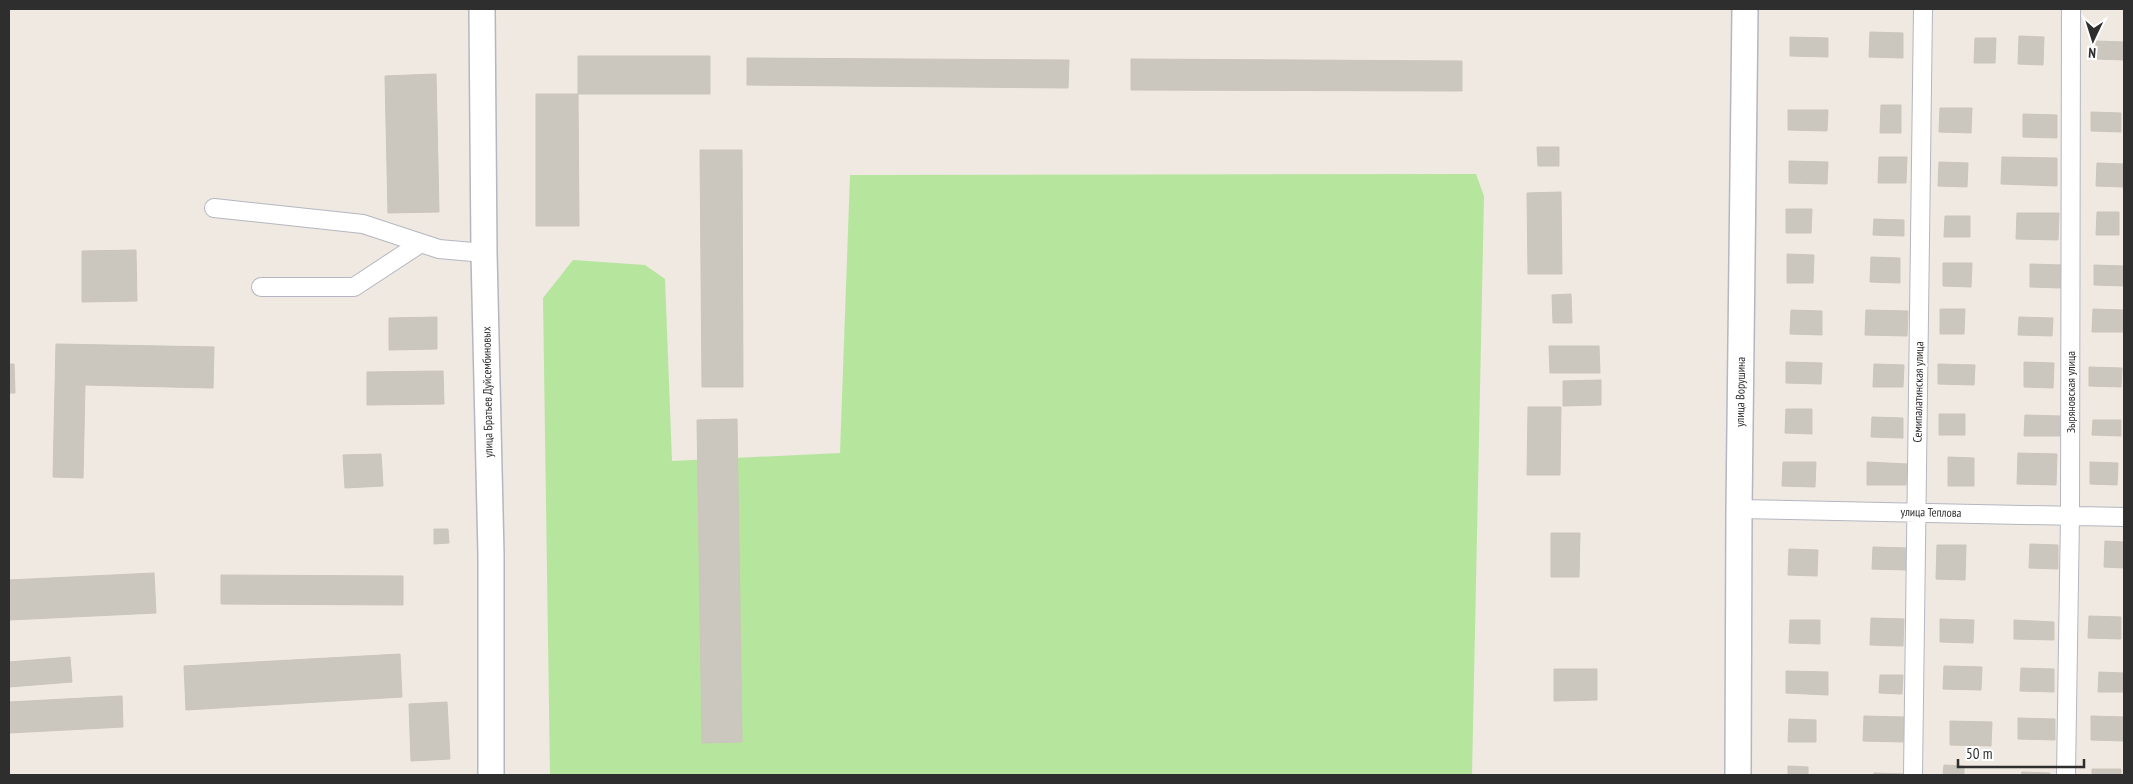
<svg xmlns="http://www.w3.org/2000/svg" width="2133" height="784" font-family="'PT Sans Narrow',sans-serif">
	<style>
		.green { fill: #b6e59e }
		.building { fill: #cbc7bf; stroke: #cbc5ba }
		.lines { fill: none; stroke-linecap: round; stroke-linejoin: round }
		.street-casing { stroke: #b4b7c1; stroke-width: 20 }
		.secondary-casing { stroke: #b4b7c1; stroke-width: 28 }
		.street { stroke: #fff; stroke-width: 18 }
		.secondary { stroke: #fff; stroke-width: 25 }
		.labels { text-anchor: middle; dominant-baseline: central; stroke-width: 4.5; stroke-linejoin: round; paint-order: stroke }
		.street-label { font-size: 12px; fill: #2e2e2e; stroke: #fff }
	</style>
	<rect width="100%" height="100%" fill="#efe9e1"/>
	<path class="green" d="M 1476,174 L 1484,196 L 1472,775 L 550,775 L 543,298 L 573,260 L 645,265 L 665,279 L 672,461 L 840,453 L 850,175 Z"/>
	<path class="building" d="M 1870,32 L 1903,33 L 1903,58 L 1869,57 Z
		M 2019,36 L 2044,37 L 2043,65 L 2018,64 Z
		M 1790,37 L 1828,38 L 1828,57 L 1790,56 Z
		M 1975,38 L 1996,38 L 1995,63 L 1974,63 Z
		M 2096,41 L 2124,42 L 2124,60 L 2096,59 Z
		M 578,56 L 710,56 L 710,94 L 578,94 L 579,226 L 536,226 L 536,94 L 578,94 Z
		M 747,58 L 1069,60 L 1068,88 L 747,85 Z
		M 1131,59 L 1462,61 L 1462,91 L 1131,90 Z
		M 436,74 L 439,212 L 388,213 L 385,76 Z
		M 1881,105 L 1901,105 L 1901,133 L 1880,133 Z
		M 1940,108 L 1972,108 L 1971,133 L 1939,132 Z
		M 1788,110 L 1828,110 L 1827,131 L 1788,130 Z
		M 2091,112 L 2121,113 L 2121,132 L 2091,131 Z
		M 2023,114 L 2057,115 L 2057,138 L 2023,137 Z
		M 1537,147 L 1559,147 L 1559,166 L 1538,166 Z
		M 700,150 L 742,150 L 743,387 L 702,387 Z
		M 1879,157 L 1907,157 L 1906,183 L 1878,183 Z
		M 2002,157 L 2057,158 L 2057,186 L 2001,184 Z
		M 1789,161 L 1828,162 L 1827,184 L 1789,183 Z
		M 1939,162 L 1968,163 L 1967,187 L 1938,186 Z
		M 2097,163 L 2124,164 L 2124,187 L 2096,186 Z
		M 1561,192 L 1562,274 L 1528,274 L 1527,193 Z
		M 1786,209 L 1812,209 L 1811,233 L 1786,233 Z
		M 2097,212 L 2119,212 L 2119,235 L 2096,235 Z
		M 2017,213 L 2059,213 L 2058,240 L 2016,239 Z
		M 1945,216 L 1970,216 L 1970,237 L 1944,237 Z
		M 1874,219 L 1904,220 L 1904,236 L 1873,235 Z
		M 136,250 L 137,301 L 82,302 L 82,251 Z
		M 1787,254 L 1814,255 L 1813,283 L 1787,283 Z
		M 1871,257 L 1900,258 L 1900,283 L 1870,282 Z
		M 1943,263 L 1972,263 L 1971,287 L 1943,286 Z
		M 2030,264 L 2062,265 L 2061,288 L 2030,287 Z
		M 2094,265 L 2124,266 L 2124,286 L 2094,285 Z
		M 1571,294 L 1572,323 L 1553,323 L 1552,295 Z
		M 1940,309 L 1965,309 L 1964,334 L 1940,334 Z
		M 2093,309 L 2124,310 L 2124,332 L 2092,332 Z
		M 1791,310 L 1822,311 L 1822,335 L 1790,334 Z
		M 1866,310 L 1908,311 L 1907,336 L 1865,335 Z
		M 437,317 L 437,349 L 389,350 L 389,318 Z
		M 2019,317 L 2053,318 L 2052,336 L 2018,335 Z
		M 56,344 L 214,347 L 213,388 L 85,385 L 83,478 L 53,477 Z
		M 1549,346 L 1599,346 L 1600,373 L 1550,373 Z
		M 1786,362 L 1822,363 L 1821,384 L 1786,383 Z
		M 2024,362 L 2054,363 L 2053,388 L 2024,387 Z
		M 9,364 L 14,364 L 15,393 L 9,393 Z
		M 1874,364 L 1904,365 L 1903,387 L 1873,387 Z
		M 1938,364 L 1975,365 L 1974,385 L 1938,384 Z
		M 2089,367 L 2122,368 L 2121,387 L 2089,386 Z
		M 443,371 L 444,404 L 367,405 L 367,372 Z
		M 1601,380 L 1601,405 L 1563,406 L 1563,381 Z
		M 1528,407 L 1561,407 L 1560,475 L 1527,475 Z
		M 1786,409 L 1812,409 L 1812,434 L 1785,433 Z
		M 1939,414 L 1965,414 L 1965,435 L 1939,435 Z
		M 2025,415 L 2060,416 L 2060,436 L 2024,436 Z
		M 1872,417 L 1903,418 L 1903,438 L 1871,437 Z
		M 737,419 L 742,742 L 702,743 L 697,420 Z
		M 2093,420 L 2121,420 L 2121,436 L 2092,435 Z
		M 2018,453 L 2057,454 L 2056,485 L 2017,484 Z
		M 381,454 L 383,486 L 345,488 L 343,455 Z
		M 1948,457 L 1974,458 L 1974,486 L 1948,486 Z
		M 1783,462 L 1816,462 L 1815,487 L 1782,486 Z
		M 1867,462 L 1907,464 L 1906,485 L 1867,485 Z
		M 2090,462 L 2118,463 L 2117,485 L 2090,484 Z
		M 434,529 L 448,529 L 449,543 L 434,544 Z
		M 1551,533 L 1580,533 L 1579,577 L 1551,577 Z
		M 2105,541 L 2124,542 L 2124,568 L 2104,567 Z
		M 2030,544 L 2058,545 L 2058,569 L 2029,568 Z
		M 1937,545 L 1966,545 L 1965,580 L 1936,579 Z
		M 1873,547 L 1908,548 L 1907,570 L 1872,569 Z
		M 1789,549 L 1818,550 L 1817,576 L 1788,575 Z
		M 154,573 L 156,613 L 9,620 L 9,580 Z
		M 221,575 L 403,576 L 403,605 L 221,604 Z
		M 2089,616 L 2121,617 L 2121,639 L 2088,638 Z
		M 1871,618 L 1904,619 L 1903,646 L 1870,645 Z
		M 1940,619 L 1974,620 L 1973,643 L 1940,642 Z
		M 1790,620 L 1820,620 L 1820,644 L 1789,643 Z
		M 2014,620 L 2054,622 L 2054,640 L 2014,639 Z
		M 400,654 L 402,697 L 186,710 L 184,666 Z
		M 70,657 L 72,682 L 9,687 L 9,662 Z
		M 1944,666 L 1982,667 L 1981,690 L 1943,689 Z
		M 2021,668 L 2054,669 L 2054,692 L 2020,691 Z
		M 1554,669 L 1597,669 L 1597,700 L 1554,701 Z
		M 1786,671 L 1828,672 L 1828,695 L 1786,693 Z
		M 2099,672 L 2123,673 L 2123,692 L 2098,692 Z
		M 1880,675 L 1903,675 L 1902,694 L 1879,693 Z
		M 122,696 L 123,727 L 9,733 L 9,702 Z
		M 447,702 L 450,759 L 411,761 L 409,704 Z
		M 1864,716 L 1904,717 L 1903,742 L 1863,741 Z
		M 2091,716 L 2124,717 L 2124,741 L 2091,740 Z
		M 2018,718 L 2055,719 L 2055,740 L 2018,739 Z
		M 1789,719 L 1816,720 L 1816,742 L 1788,742 Z
		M 1950,721 L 1992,722 L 1991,746 L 1950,745 Z
		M 1944,765 L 1964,766 L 1964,775 L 1943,775 Z
		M 1788,766 L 1808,767 L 1808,775 L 1788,775 Z
		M 2092,769 L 2121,769 L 2121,775 L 2092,775 Z
		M 2022,772 L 2050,773 L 2050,775 L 2021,775 Z
		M 1874,773 L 1904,774 L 1904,775 L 1874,775 Z"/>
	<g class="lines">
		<defs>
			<path id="street" d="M 214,208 L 363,224 L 439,249 L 484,253
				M 261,287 L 354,287 L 421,243
				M 1739,509 L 2124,517
				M 1913,775 L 1923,9
				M 2066,775 L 2070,515 L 2071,9"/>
			<path id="secondary" d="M 482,9 L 484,253 L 491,555 L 491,775
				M 1738,775 L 1739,509 L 1745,9"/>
		</defs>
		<use href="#street" class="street-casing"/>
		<use href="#secondary" class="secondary-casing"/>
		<use href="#street" class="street"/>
		<use href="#secondary" class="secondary"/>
	</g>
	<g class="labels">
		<g class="street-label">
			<text transform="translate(487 392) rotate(-91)">улица Братьев Дуйсембиновых</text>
			<text transform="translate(1740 392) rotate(-89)">улица Ворушина</text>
			<text transform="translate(1918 392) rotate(-89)">Семипалатинская улица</text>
			<text transform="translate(2070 392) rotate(-90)">Зыряновская улица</text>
			<text transform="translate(1931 512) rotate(1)">улица Теплова</text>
		</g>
	</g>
	<rect width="2133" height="784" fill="none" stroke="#2e2e2e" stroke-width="20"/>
	<g transform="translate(2093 40) rotate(184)" stroke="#ffffff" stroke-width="4" paint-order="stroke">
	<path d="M0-4L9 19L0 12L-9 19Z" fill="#2e2e2e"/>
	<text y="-8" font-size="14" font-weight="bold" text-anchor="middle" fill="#2e2e2e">N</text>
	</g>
	<path d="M1958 759v8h126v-8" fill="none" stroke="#2e2e2e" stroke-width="2.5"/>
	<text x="1966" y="759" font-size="15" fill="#2e2e2e" stroke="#ffffff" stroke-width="4" paint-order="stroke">50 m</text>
</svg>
